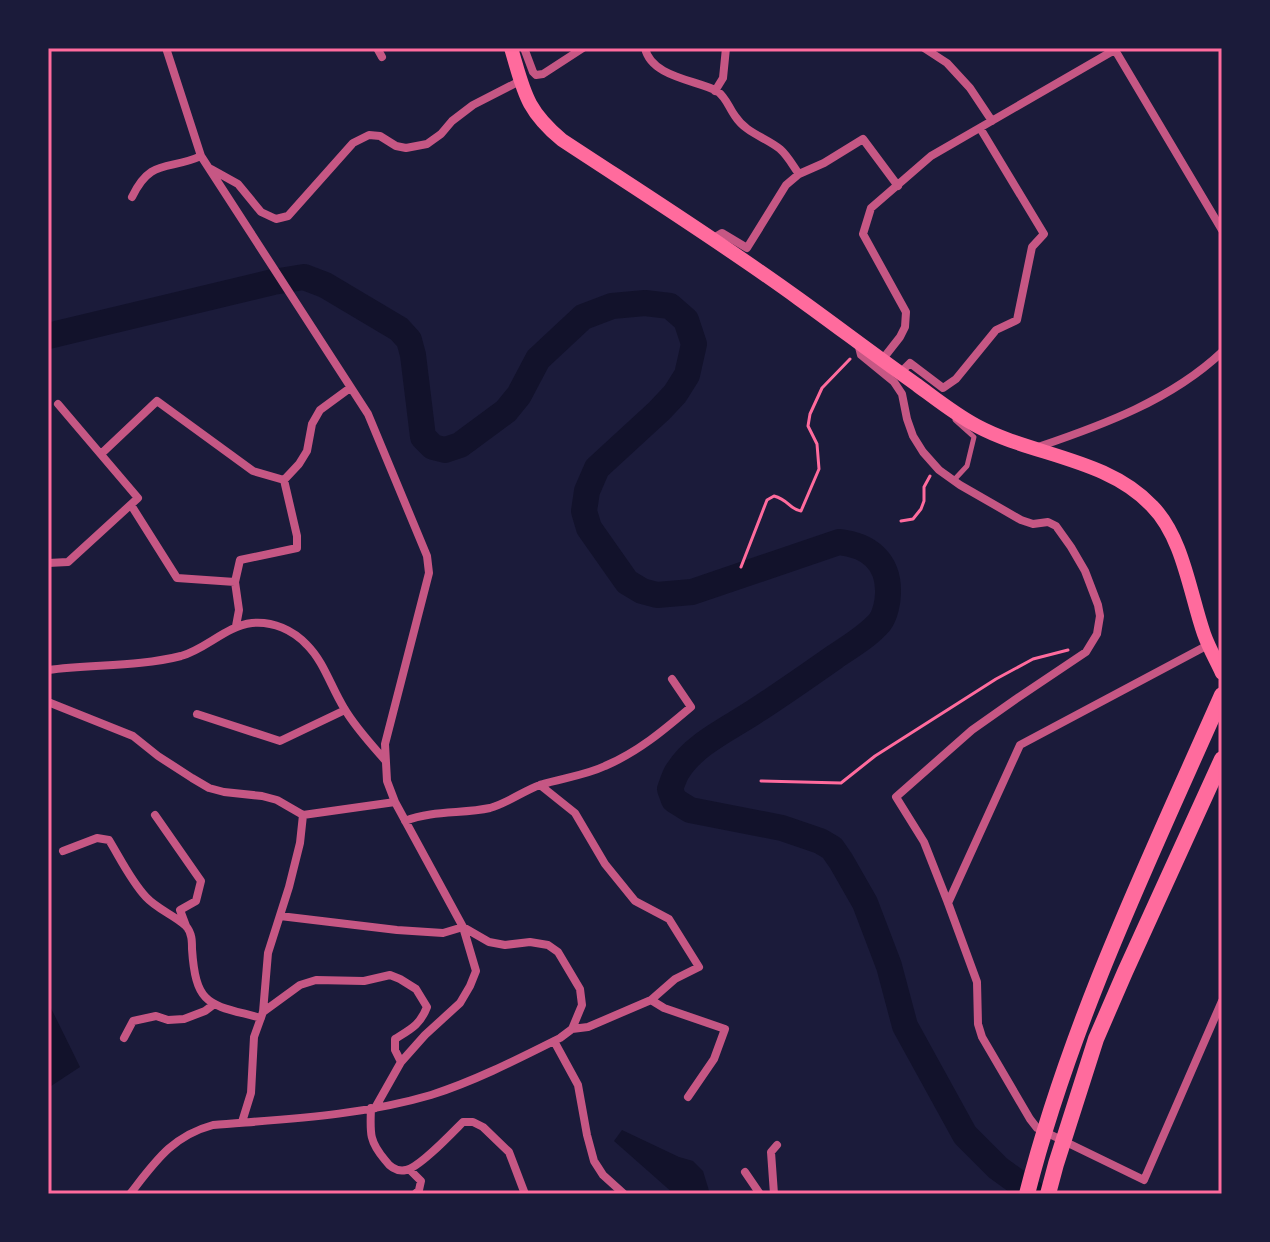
<svg xmlns="http://www.w3.org/2000/svg" width="1270" height="1242" font-family="Poppins,sans-serif">
	<style>
		.water { fill: #12122b }
		.lines { fill: none; stroke-linecap: round; stroke-linejoin: round }
		.river { stroke: #12122b; stroke-width: 26 }
		.path { stroke: #ff6b9d; stroke-width: 3 }
		.service { stroke: #c65784; stroke-width: 5 }
		.minor { stroke: #c65784; stroke-width: 8 }
		.primary { stroke: #ff6b9d; stroke-width: 14 }
		.trunk { stroke: #ff6b9d; stroke-width: 16 }
		.neatline { fill: none; stroke: #ff6b9d; stroke-width: 3 }
	</style>
	<rect width="100%" height="100%" fill="#1b1b3a"/>
	<path class="water" d="M 48,1002 L 80,1067 L 48,1088 Z
		M 622,1130 L 679,1157 L 693,1161 L 703,1171 L 710,1194 L 674,1194 L 614,1141 Z"/>
	<g class="lines">
		<path class="river" d="M 48,336 L 273,282 L 304,277 L 325,285 L 399,329 L 409,340 L 413,355 L 423,437 L 433,447 L 445,450 L 460,445 L 506,411 L 519,395 L 538,359 L 583,317 L 612,306 L 645,303 L 670,306 L 686,320 L 694,344 L 687,375 L 675,394 L 659,411 L 597,468 L 587,491 L 584,511 L 589,528 L 627,582 L 642,591 L 657,595 L 692,592 L 839,542 C 868,545 889,561 888,593 C 888,602 885,615 880,622 C 868,636 851,646 836,656 C 809,675 782,694 754,712 C 728,729 693,745 677,772 C 674,777 672,784 670,789 L 674,800 L 690,810 L 782,828 L 820,841 L 832,848 L 841,861 L 865,903 L 889,966 L 905,1026 L 965,1135 L 998,1168 L 1034,1194"/>
		<path class="path" d="M 901,521 L 913,519 L 921,509 L 924,501 L 924,487 L 930,476
			M 741,567 L 767,500 L 774,496 C 789,500 789,509 801,511 L 819,469 L 817,444 L 808,426 L 810,414 L 822,388 L 850,359
			M 761,781 L 841,783 L 875,756 L 996,679 L 1033,659 L 1068,650"/>
		<path class="service" d="M 954,480 L 967,466 L 974,437 L 955,420"/>
		<path class="minor" d="M 377,48 L 382,57
			M 524,48 L 533,72 L 536,75 L 543,74 L 583,48
			M 645,48 C 651,77 696,80 717,91 C 726,97 729,108 735,116 C 746,133 765,137 780,149 C 788,156 793,166 799,174
			M 924,48 L 947,63 L 970,88 L 992,121
			M 1115,50 L 1222,230
			M 715,91 L 723,78 L 726,48
			M 211,169 L 238,184 L 261,212 L 276,219 L 288,216 L 353,143 L 369,135 L 380,136 L 396,146 L 406,148 L 427,144 L 441,134 L 452,121 L 473,105 L 520,81
			M 132,197 C 151,157 169,171 201,156
			M 712,239 L 722,233 L 747,248 L 786,185 L 799,174 L 824,163 L 863,139 L 898,186
			M 858,343 L 861,355 L 894,382 L 902,394 L 907,419 L 913,436 L 923,452 L 939,470 L 960,485 L 1021,520 L 1033,524 L 1048,522 L 1056,526 L 1071,547 L 1085,571 L 1098,605 L 1100,616 L 1097,634 L 1086,652 L 1016,699 L 972,730 L 896,797 L 924,842 L 948,903 L 977,982 L 978,1024 L 982,1037 L 1030,1119 L 1037,1128 L 1144,1180 L 1222,1001
			M 882,360 L 900,337 L 905,327 L 906,312 L 863,234 L 871,208 L 931,156 L 1118,48
			M 900,373 L 910,363 L 943,388 L 956,379 L 996,330 L 1017,320 L 1032,247 L 1044,234 L 980,128
			M 1038,447 C 1103,425 1171,400 1222,352
			M 101,454 L 157,401 L 253,471 L 284,480
			M 131,505 L 177,578 L 235,582
			M 48,563 L 68,562 L 138,498 L 58,404
			M 236,626 L 239,610 L 235,582 L 240,560 L 297,548 L 297,536 L 284,480 L 299,464 L 307,451 L 312,424 L 320,410 L 350,388
			M 48,670 C 92,664 138,667 181,656 C 206,649 226,626 252,623 C 273,621 293,630 307,645 C 324,662 331,687 344,708 C 355,727 370,743 385,760
			M 48,702 L 133,736 L 158,756 L 192,778 L 209,788 L 224,792 L 262,796 L 277,800 L 303,815 L 395,802
			M 197,714 L 280,741 L 345,710
			M 540,785 L 575,813 L 605,864 L 635,901 L 669,919 L 699,967 L 675,979 L 651,1000 L 588,1027 L 572,1029
			M 155,815 L 201,881 L 196,901 L 180,910 L 186,926
			M 405,821 C 433,810 462,814 490,808 C 508,803 523,791 540,785 C 561,778 584,776 605,766 C 638,752 664,730 691,707 L 672,679
			M 63,851 L 97,838 L 109,840 C 120,858 131,881 146,897 C 157,909 174,915 186,926 C 192,933 192,941 192,949 C 196,1008 210,1004 261,1018
			M 948,903 L 1020,745 L 1208,645
			M 280,916 L 397,930 L 443,933 L 463,927 L 476,971 L 470,986 L 460,1003 L 425,1035 L 401,1062 L 375,1108
			M 651,1000 L 664,1008 L 725,1029 L 714,1059 L 688,1097
			M 263,1012 L 300,985 L 316,980 L 364,981 L 390,975 L 400,979 L 416,989 L 427,1007 C 420,1025 411,1029 395,1039 L 395,1050 L 401,1062
			M 124,1038 L 133,1021 L 156,1016 L 168,1020 L 184,1019 L 205,1011 L 213,1005
			M 554,1041 L 578,1085 L 587,1135 L 594,1161 L 603,1175 L 624,1194
			M 371,1108 C 370,1133 369,1141 385,1160 C 390,1167 397,1172 406,1170 C 419,1168 452,1133 463,1122 L 473,1122 L 483,1127 L 509,1152 L 525,1194
			M 242,1122 L 251,1093 L 254,1037 L 263,1012 L 268,953 L 289,887 L 300,843 L 303,815
			M 410,1170 L 421,1181 L 419,1190 L 415,1194
			M 745,1172 L 760,1194
			M 130,1194 C 155,1162 172,1136 213,1125 C 285,1119 360,1116 431,1095 C 475,1081 518,1059 560,1038 L 572,1029 L 582,1005 L 580,989 L 558,952 L 548,945 L 530,942 L 505,945 L 489,942 L 463,927 L 395,802 L 387,781 L 385,744 L 429,573 L 427,556 L 368,414 L 201,156 L 166,48
			M 774,1194 L 771,1152 L 777,1145"/>
		<path class="primary" d="M 511,48 C 524,91 525,109 562,140 C 641,192 722,243 799,299 C 838,327 877,357 917,385 C 936,399 956,415 977,426 C 1033,456 1107,458 1152,506 C 1183,537 1190,594 1204,634 C 1209,648 1216,660 1222,673"/>
		<path class="trunk" d="M 1027,1194 C 1071,1021 1150,858 1222,695
			M 1048,1194 L 1056,1164 L 1096,1039 L 1125,972 L 1222,759"/>
	</g>
	<rect width="1270" height="1242" fill="none" stroke="#1b1b3a" stroke-width="100"/>
	<rect x="50" y="50" width="1170" height="1142" class="neatline"/>
</svg>
